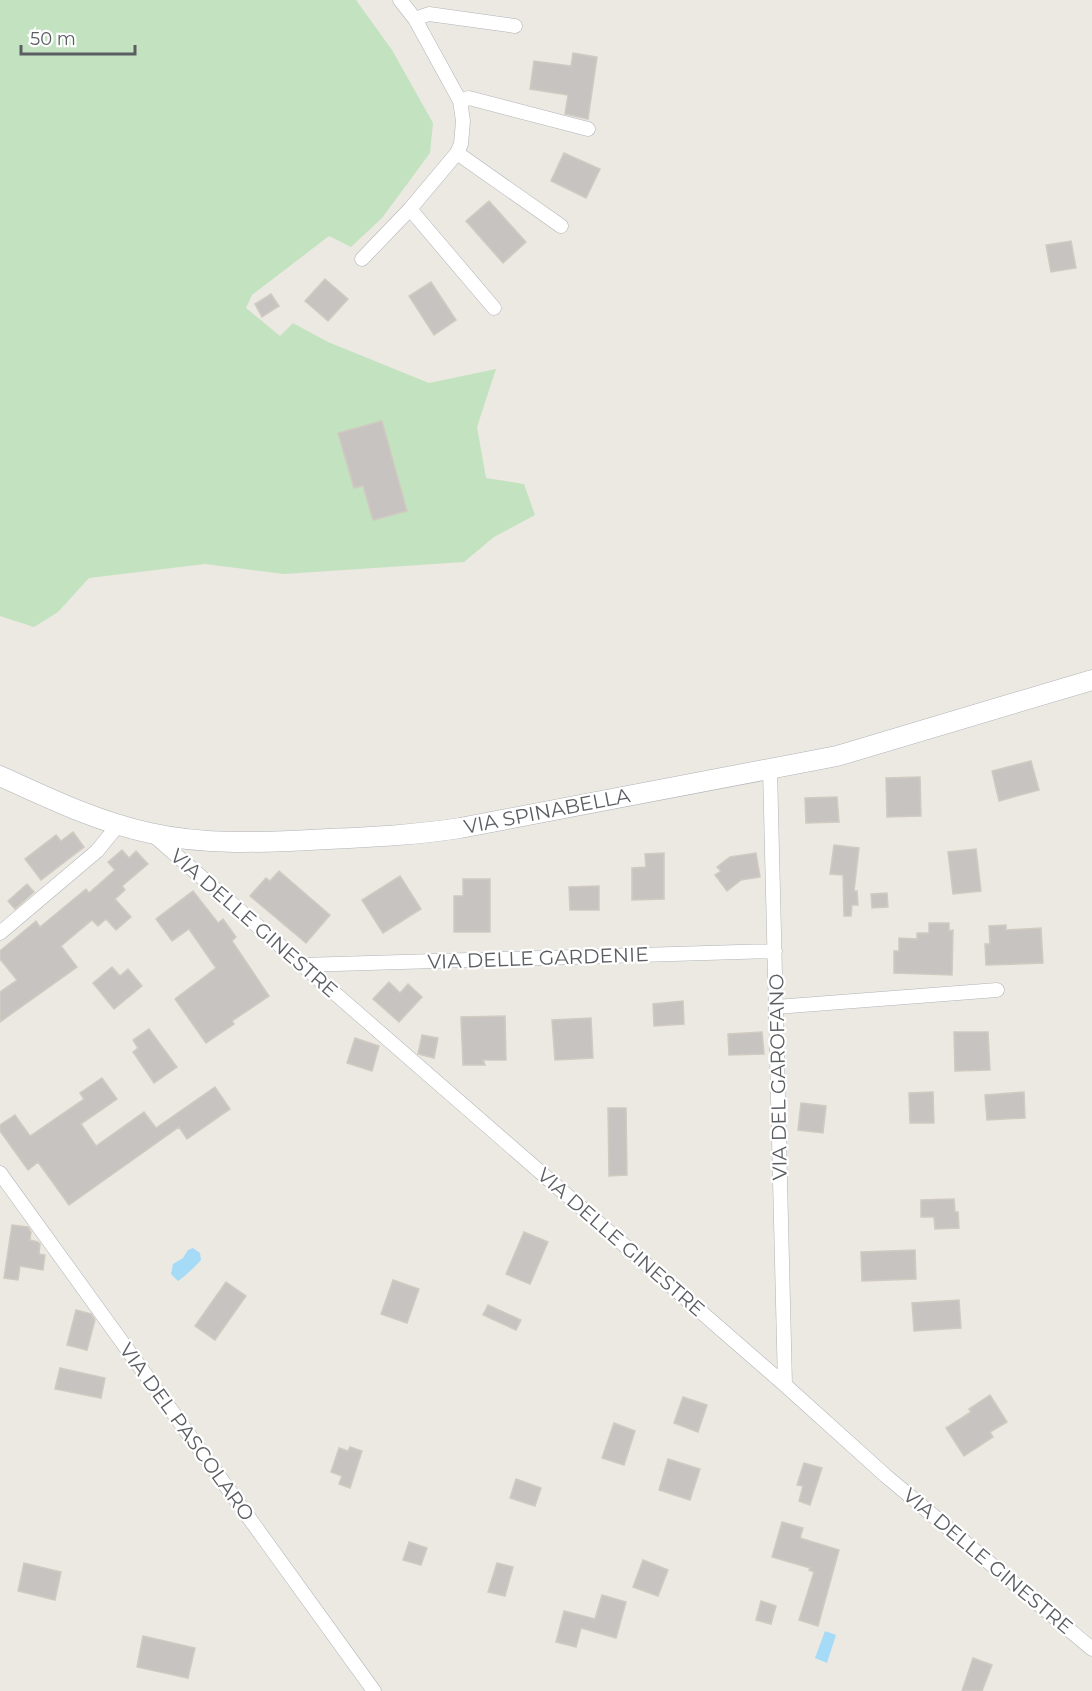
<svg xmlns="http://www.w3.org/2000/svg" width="1092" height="1691" font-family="Montserrat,sans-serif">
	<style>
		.green { fill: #c3e2c0 }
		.water { fill: #a6dbf7 }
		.building { fill: #c7c3c0; stroke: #d0cac1; stroke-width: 1.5 }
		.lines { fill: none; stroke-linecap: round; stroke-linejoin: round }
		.street-casing { stroke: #b0b3b6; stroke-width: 15 }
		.secondary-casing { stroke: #afb2b6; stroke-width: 21 }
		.street { stroke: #fff; stroke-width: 14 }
		.secondary { stroke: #fff; stroke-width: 20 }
		.labels { text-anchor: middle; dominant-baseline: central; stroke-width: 4.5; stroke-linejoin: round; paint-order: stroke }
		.street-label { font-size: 20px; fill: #5a5e62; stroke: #fff }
	</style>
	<rect width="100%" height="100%" fill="#ece9e2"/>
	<path class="green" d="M 0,0 L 356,0 L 392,50 L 433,123 L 430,153 L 382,218 L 351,247 L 329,236 L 252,295 L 246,308 L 280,336 L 293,323 L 328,342 L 429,383 L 496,369 L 477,427 L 486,478 L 524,484 L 535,515 L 494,537 L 464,562 L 284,574 L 205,564 L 89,578 L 58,612 L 34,627 L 0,616 Z"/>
	<path class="water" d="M 193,1248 L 200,1253 L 201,1260 C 198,1264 182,1279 178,1281 L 171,1274 L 173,1264 L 183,1258 L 188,1250 Z
		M 825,1631 L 836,1635 L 827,1663 L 815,1658 Z"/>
	<path class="building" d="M 573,53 L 597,57 L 588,119 L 565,114 L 568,95 L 530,89 L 534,61 L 571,66 Z
		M 564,153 L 600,169 L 586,198 L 551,181 Z
		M 489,201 L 526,242 L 503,263 L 466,221 Z
		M 1071,241 L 1076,268 L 1051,272 L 1046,245 Z
		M 325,279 L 348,299 L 328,321 L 305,301 Z
		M 431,282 L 456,320 L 434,335 L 409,296 Z
		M 271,294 L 279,306 L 262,317 L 255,304 Z
		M 382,421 L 407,511 L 373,520 L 363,486 L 354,488 L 338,433 Z
		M 1031,761 L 1039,790 L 999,801 L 992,771 Z
		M 920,777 L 921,816 L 887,817 L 886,778 Z
		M 837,797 L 839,822 L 806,823 L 805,798 Z
		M 73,832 L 84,847 L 41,880 L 25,859 L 56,835 L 61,841 Z
		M 834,845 L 859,848 L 854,891 L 857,891 L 858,905 L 852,905 L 851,916 L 844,916 L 843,875 L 830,874 Z
		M 976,849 L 981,891 L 953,894 L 948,852 Z
		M 122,850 L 129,858 L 136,851 L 148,864 L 122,886 L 125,890 L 115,899 L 131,917 L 116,930 L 106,919 L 98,926 L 92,920 L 61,946 L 77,967 L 0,1022 L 0,992 L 17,980 L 0,959 L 0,951 L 36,921 L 40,927 L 86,889 L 89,893 L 115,870 L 108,862 Z
		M 664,853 L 664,899 L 632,900 L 632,868 L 646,867 L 645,854 Z
		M 756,853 L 760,877 L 741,880 L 727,891 L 715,875 L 721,871 L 717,867 L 730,857 Z
		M 279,871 L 330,915 L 306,943 L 250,896 L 266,878 L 270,881 Z
		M 400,876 L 421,909 L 383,933 L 362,900 Z
		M 463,879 L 490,879 L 490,932 L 454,932 L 454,896 L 463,896 Z
		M 27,884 L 34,892 L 15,909 L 8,901 Z
		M 599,886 L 599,910 L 570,910 L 569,887 Z
		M 193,891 L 218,923 L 223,919 L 236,937 L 232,941 L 269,996 L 232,1021 L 234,1024 L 206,1043 L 175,999 L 216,968 L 189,929 L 172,941 L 156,919 Z
		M 887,893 L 888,907 L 872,908 L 871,894 Z
		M 929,923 L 949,923 L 949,931 L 953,930 L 952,975 L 894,973 L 894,951 L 899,951 L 899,938 L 917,939 L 917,933 L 929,933 Z
		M 1006,925 L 1006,930 L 1041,928 L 1043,963 L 986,965 L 985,944 L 990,944 L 989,926 Z
		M 112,967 L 120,976 L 128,969 L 142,986 L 114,1009 L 93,983 Z
		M 389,982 L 400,993 L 408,984 L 422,997 L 399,1022 L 373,999 Z
		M 683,1001 L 684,1024 L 654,1026 L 653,1004 Z
		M 505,1016 L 506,1060 L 483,1060 L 485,1065 L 463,1065 L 461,1017 Z
		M 591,1018 L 593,1058 L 555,1060 L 552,1020 Z
		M 149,1029 L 177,1067 L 154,1083 L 133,1052 L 138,1048 L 133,1040 Z
		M 762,1032 L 764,1054 L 729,1055 L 728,1034 Z
		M 954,1032 L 988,1032 L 990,1070 L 955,1071 Z
		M 422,1035 L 438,1038 L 434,1058 L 418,1054 Z
		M 355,1038 L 379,1046 L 372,1071 L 347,1063 Z
		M 102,1078 L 117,1099 L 81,1124 L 96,1146 L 144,1112 L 156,1128 L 215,1087 L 230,1109 L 187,1139 L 179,1127 L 69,1205 L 38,1162 L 28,1170 L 0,1131 L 0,1125 L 15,1115 L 30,1136 L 84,1099 L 80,1093 Z
		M 933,1092 L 934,1123 L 910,1123 L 909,1093 Z
		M 1024,1092 L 1025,1118 L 987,1120 L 985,1095 Z
		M 801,1103 L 826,1106 L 823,1133 L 798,1130 Z
		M 608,1108 L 626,1108 L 627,1175 L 609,1176 Z
		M 954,1199 L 955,1212 L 958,1212 L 959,1228 L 935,1229 L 934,1217 L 921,1217 L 921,1200 Z
		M 12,1225 L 28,1227 L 31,1232 L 30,1240 L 38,1242 L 40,1244 L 39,1254 L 45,1255 L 43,1270 L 20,1266 L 18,1280 L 4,1278 Z
		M 524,1232 L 548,1242 L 530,1284 L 506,1274 Z
		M 915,1250 L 916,1279 L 862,1281 L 861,1252 Z
		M 393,1280 L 419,1289 L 407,1323 L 381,1314 Z
		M 226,1282 L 246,1296 L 215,1340 L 195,1326 Z
		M 959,1300 L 961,1328 L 914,1331 L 912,1303 Z
		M 488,1305 L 521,1320 L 516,1330 L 483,1315 Z
		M 76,1310 L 91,1314 L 95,1320 L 87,1350 L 67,1345 Z
		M 60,1368 L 105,1378 L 101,1398 L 55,1389 Z
		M 990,1395 L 1007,1422 L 990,1432 L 993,1437 L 964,1456 L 946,1428 L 971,1412 L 969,1409 Z
		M 683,1397 L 707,1405 L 698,1432 L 674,1423 Z
		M 614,1423 L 635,1431 L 624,1465 L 602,1458 Z
		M 350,1447 L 362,1451 L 350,1488 L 339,1484 L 342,1476 L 331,1472 L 339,1448 L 348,1451 Z
		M 668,1459 L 700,1469 L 690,1500 L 659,1490 Z
		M 804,1463 L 822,1468 L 810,1505 L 799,1501 L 803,1486 L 797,1485 Z
		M 516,1479 L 541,1488 L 535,1506 L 510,1498 Z
		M 782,1522 L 803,1528 L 800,1538 L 839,1550 L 818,1626 L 799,1620 L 814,1572 L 809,1570 L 810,1568 L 772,1557 Z
		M 409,1542 L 427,1548 L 421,1565 L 403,1560 Z
		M 643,1560 L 668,1570 L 658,1596 L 633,1587 Z
		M 24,1563 L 61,1572 L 55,1600 L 18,1591 Z
		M 497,1563 L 513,1567 L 505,1596 L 488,1592 Z
		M 602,1595 L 626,1602 L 616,1638 L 581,1628 L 576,1647 L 556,1642 L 564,1611 L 595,1619 Z
		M 761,1601 L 776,1606 L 771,1624 L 756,1620 Z
		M 143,1636 L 195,1648 L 188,1678 L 137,1667 Z
		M 973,1658 L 992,1665 L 982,1691 L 962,1691 Z"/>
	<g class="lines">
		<defs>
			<path id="street" d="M 415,19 L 429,14 L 515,26
				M 460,101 L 469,98 L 588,129
				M 457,153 L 561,226
				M 410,209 L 494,308
				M 362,259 L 410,209 L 457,153 L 461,144 L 463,121 L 460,101 L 415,19 L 400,0
				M 770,769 L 785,1385
				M 153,835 L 785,1385 L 886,1476 L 1092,1649
				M 0,933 L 97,851 L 119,824
				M 302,965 L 775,951
				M 776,1007 L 997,990
				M 0,1173 L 374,1691"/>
			<path id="secondary" d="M 0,776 C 48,798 98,822 150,833 C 207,846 269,842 328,839 C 372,837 416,835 460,828 L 837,756 L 1092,680"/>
		</defs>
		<use href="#street" class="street-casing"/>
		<use href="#secondary" class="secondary-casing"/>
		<use href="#street" class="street"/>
		<use href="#secondary" class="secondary"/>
	</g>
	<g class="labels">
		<g class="street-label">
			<text transform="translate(547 811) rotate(-11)">VIA SPINABELLA</text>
			<text transform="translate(254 923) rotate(41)">VIA DELLE GINESTRE</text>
			<text transform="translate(538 958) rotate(-2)">VIA DELLE GARDENIE</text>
			<text transform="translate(778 1077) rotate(-91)">VIA DEL GAROFANO</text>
			<text transform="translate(621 1242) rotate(41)">VIA DELLE GINESTRE</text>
			<text transform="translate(187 1432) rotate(54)">VIA DEL PASCOLARO</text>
			<text transform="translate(988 1561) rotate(40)">VIA DELLE GINESTRE</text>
		</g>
	</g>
	<path d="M21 45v9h114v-9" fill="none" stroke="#5a5e62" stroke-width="3"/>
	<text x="30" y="45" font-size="18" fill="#5a5e62" stroke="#ffffff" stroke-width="4.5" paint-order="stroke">50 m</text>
</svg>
